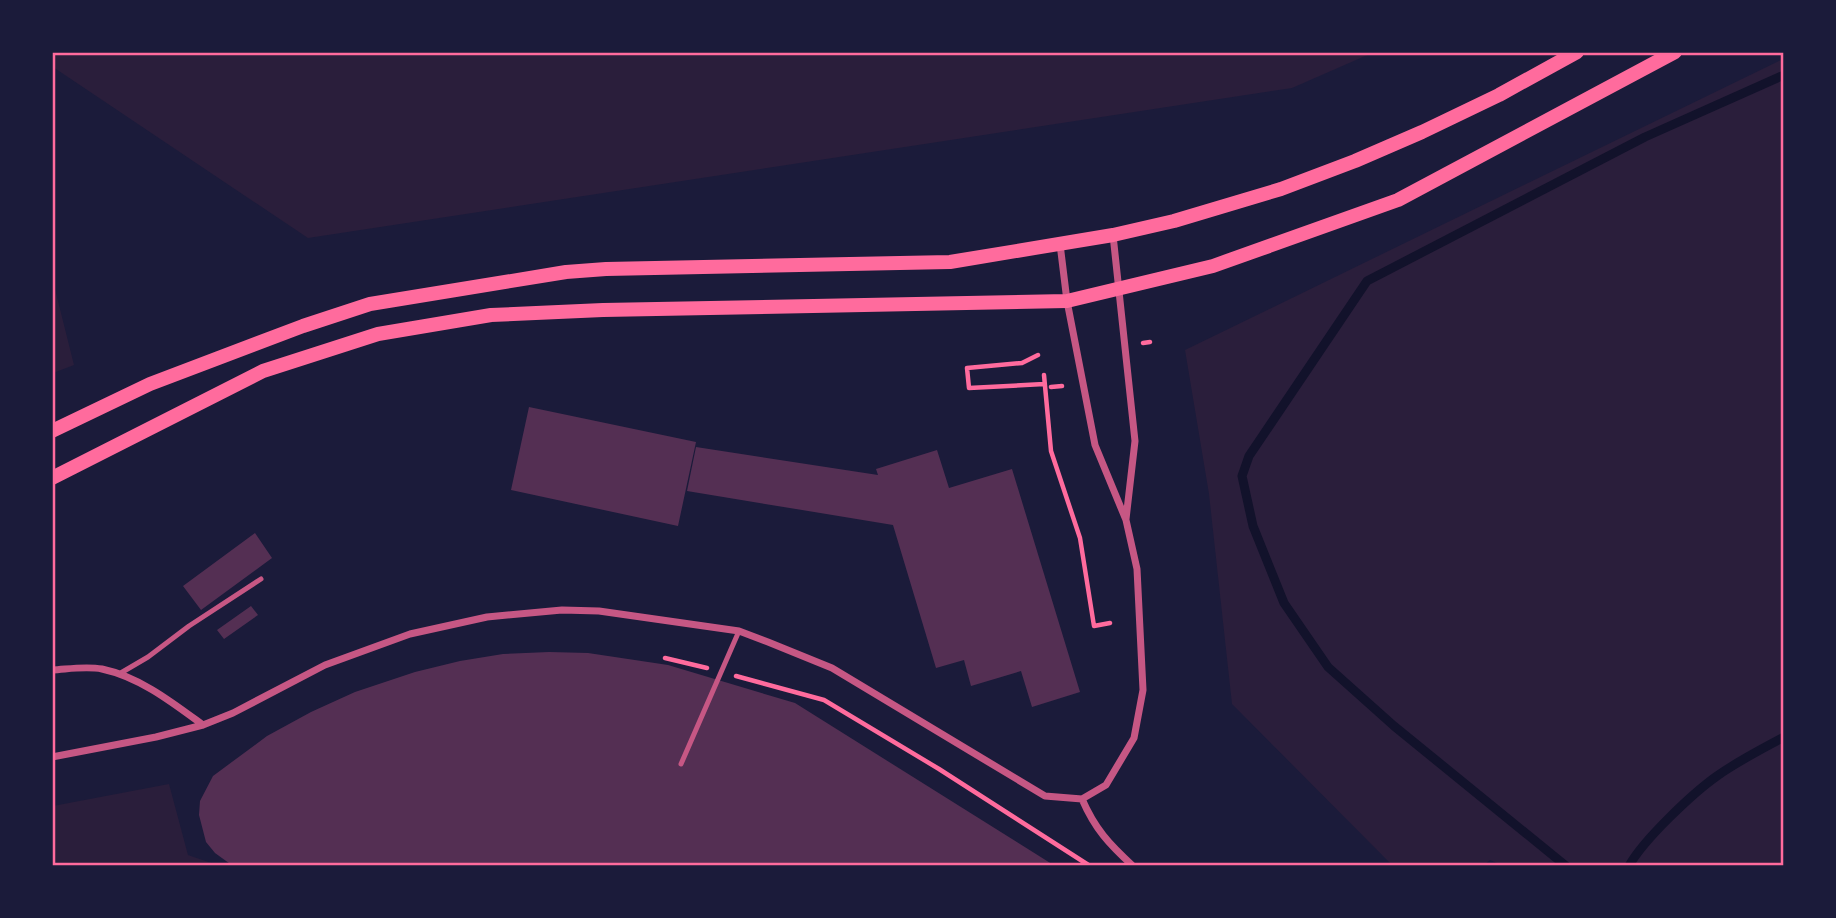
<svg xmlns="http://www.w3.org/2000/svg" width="1836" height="918" font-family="'Sofia Sans Condensed',sans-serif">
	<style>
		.green { fill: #2a1e3b }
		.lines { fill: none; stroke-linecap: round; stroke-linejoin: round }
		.stream { stroke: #12122b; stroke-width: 9 }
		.building { fill: #542f53 }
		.path { stroke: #ff6b9d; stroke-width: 4.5 }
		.service { stroke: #c65784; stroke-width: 5 }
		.minor { stroke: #c65784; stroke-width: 7 }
		.secondary { stroke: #ff6b9d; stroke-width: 14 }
		.neatline { fill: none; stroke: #ff6b9d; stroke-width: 2.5 }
	</style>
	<rect width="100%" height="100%" fill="#1b1b3a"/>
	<path class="green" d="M 52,53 L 53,52 L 1372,53 L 1292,88 L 308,238 L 53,67 Z
		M 1783,59 L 1783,865 L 1504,866 L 1490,860 L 1484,865 L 1392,865 L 1232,704 L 1209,494 L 1185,350 Z
		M 53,281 L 74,365 L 53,373 L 52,373 Z
		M 169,784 L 188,855 L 217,865 L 53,865 L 53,806 Z"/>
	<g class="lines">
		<path class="stream" d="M 1566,866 L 1394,726 L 1328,667 L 1284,603 L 1253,526 L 1242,476 L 1249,456 L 1367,281 L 1645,137 L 1784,75
			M 1629,866 C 1643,840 1693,793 1717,776 C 1738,761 1762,749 1784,737"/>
	</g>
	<path class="building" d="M 529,407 L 696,442 L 678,526 L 511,490 Z
		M 696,447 L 878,475 L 876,469 L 937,450 L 949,488 L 1012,469 L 1080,692 L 1032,707 L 1021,671 L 971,686 L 964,660 L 936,668 L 893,525 L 687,491 Z
		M 255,533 L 272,558 L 201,610 L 183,586 Z
		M 251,606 L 258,615 L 224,639 L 217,630 Z
		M 549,652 L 588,653 L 668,665 L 795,703 L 1055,866 L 233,866 L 215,853 L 206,842 L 199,815 L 200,801 L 213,776 L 267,736 L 311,712 L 355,692 L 415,672 L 460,661 L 503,654 Z"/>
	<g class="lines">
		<path class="path" d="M 1143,343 L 1150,342
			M 1038,355 L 1022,363 L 967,368 L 969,388 L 1044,384
			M 1044,375 L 1051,451 L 1080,538 L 1094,626 L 1110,623
			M 1051,387 L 1062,386
			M 665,658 L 707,668
			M 736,676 L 824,700 L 939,769 L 1090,866"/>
		<path class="service" d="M 119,674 L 148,657 L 189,626 L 261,579
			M 681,764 L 739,631"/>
		<path class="minor" d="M 1113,235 L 1135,441 L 1126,519
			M 1060,244 L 1067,301 L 1095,445 L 1126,520 L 1137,569 L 1143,690 L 1134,738 L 1106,785 L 1082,799
			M 52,670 C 69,669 86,666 102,669 C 140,677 173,703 203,725
			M 52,757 L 156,737 L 203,725 L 233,713 L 325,665 L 410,634 L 487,617 L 562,610 L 599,611 L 739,631 L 768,642 L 832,668 L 1045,796 L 1082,799
			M 1082,799 C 1095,829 1109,844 1133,866"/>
		<path class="secondary" d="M 52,431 L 150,384 L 303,326 L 370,304 L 566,272 L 606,269 L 950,262 L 1113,235 L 1174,221 L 1281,189 L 1355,161 L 1422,132 L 1499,95 L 1577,52
			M 52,478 L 263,371 L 378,334 L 491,315 L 603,310 L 1067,301 L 1213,266 L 1398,200 L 1675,52"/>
	</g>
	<rect width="1836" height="918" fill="none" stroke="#1b1b3a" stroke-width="108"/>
	<rect x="54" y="54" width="1728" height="810" class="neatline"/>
</svg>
